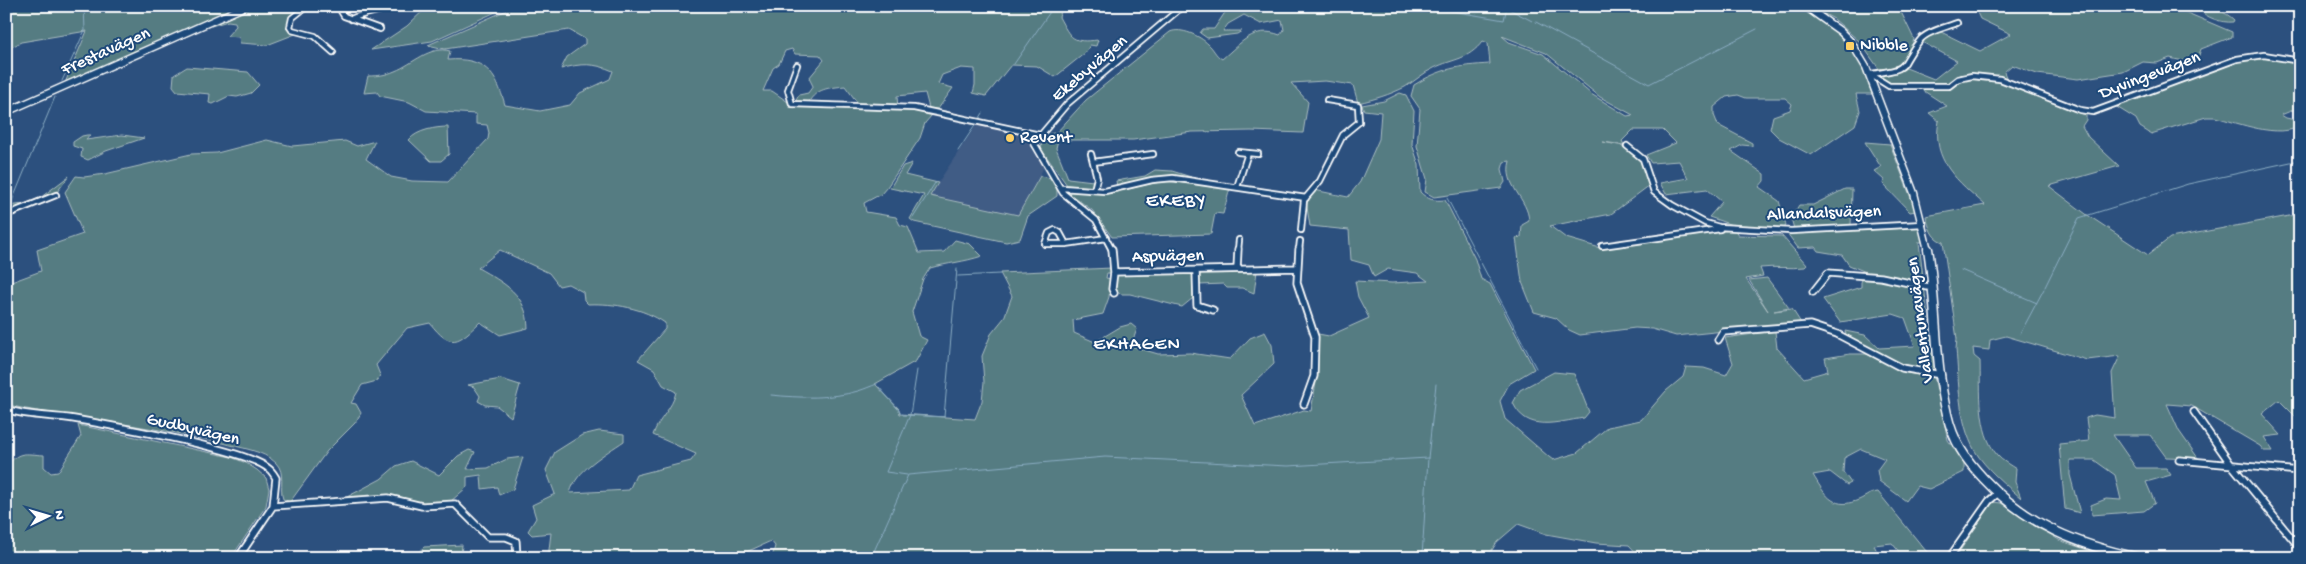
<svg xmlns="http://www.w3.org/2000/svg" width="2306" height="564" font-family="'Gochi Hand',sans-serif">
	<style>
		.built { fill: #405b85 }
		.green { fill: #547b82; stroke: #aabdc0; fill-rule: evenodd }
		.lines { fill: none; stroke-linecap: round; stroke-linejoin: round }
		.stream { stroke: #8caec4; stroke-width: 1 }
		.street-far1-casing { stroke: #fff; stroke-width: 8 }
		.street-casing { stroke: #fff; stroke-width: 9 }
		.secondary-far1-casing { stroke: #fff; stroke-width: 9 }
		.secondary-casing { stroke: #fff; stroke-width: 11 }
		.street-far1 { stroke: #1f4a7a; stroke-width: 4.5 }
		.street { stroke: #1f4a7a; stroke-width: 5.5 }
		.secondary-far1 { stroke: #1f4a7a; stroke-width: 6 }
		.secondary { stroke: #1f4a7a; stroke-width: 8 }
		.poi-dot { fill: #ffd166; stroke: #1f4a7a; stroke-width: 2 }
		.labels { text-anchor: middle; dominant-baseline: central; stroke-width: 4; stroke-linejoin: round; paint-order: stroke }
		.poi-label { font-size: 18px; fill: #fff; stroke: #1f4a7a; text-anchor: start }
		.street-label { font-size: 18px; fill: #fff; stroke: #1f4a7a }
		.neighbourhood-label { font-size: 19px; letter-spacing: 1px; fill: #fff; stroke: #1f4a7a }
		.quarter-label { font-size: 20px; letter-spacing: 1px; fill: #fff; stroke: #1f4a7a }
	</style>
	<rect width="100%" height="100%" fill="#2c507e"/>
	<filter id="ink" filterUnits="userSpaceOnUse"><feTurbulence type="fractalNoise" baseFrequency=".02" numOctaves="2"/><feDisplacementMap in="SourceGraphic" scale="10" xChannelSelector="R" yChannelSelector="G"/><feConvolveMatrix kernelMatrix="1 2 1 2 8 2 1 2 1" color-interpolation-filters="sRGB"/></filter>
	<g filter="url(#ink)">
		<path class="built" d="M 977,124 L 1036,135 L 1032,149 L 1044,167 L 1018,215 L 929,196 Z"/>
		<path class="green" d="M 6,6 L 240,6 L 65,83 L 87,31 L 21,42 L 6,50 Z
			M 254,6 L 304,6 L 300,9 L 289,27 L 291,32 L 298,33 L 267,45 L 240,43 L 239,37 L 227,36 L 236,26 L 235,22 L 228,21 L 211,26 Z
			M 428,6 L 509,6 L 432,41 L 371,50 L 407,26 Z
			M 532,6 L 1063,6 L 1059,17 C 1071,39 1072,43 1098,40 L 1096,46 L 1090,45 L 1085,53 L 1055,77 L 1037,66 L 1011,65 L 986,96 L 973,93 L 975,85 L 975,69 L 961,68 L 942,75 L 938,84 L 953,88 L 938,109 L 929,108 L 925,93 L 897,96 L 898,109 L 913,109 L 932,115 L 925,123 L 920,138 L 887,187 L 881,194 L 864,203 L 866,212 L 896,217 L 900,225 L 908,227 L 919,253 L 944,252 L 955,240 L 970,244 L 982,256 C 964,262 948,263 930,268 L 923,279 L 912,312 L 919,336 L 927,340 L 916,361 L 875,384 L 899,409 L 900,414 L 975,419 L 982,401 L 984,382 L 982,356 L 991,334 L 1004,318 L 1012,296 L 1000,273 L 1112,268 L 1111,273 L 1107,273 L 1106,278 L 1111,279 L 1109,297 L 1103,314 L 1073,320 L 1074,333 L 1095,342 L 1120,327 L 1131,324 L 1137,329 L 1131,346 L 1158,354 L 1190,353 L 1230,359 L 1250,338 L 1265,332 L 1272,345 L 1274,364 L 1241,395 L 1255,426 L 1304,410 L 1311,411 L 1317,377 L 1318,334 L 1329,336 L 1369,318 L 1358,297 L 1355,281 L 1392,283 L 1428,281 L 1417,273 L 1388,269 L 1374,277 L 1369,265 L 1351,260 L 1349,230 L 1310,226 L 1306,201 L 1314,190 L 1348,197 L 1360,182 L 1379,139 L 1381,112 L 1364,110 L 1362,105 L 1384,101 L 1400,93 L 1406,95 L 1414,111 L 1412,144 L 1419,165 L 1420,192 C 1428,200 1434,201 1445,200 L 1475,259 L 1481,279 L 1490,284 L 1534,369 L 1509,384 L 1500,401 L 1505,419 L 1549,457 L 1553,460 L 1577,453 L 1608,427 L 1641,420 L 1666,391 L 1683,377 L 1686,367 L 1704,368 L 1726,375 L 1733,363 L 1725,338 L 1775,331 L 1777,348 L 1804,378 L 1828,371 L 1825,358 L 1850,354 L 1867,354 L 1906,373 L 1934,377 L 1948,440 L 1964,463 L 1964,472 L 1929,489 L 1917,486 L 1906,501 L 1879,481 L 1877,470 L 1885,459 L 1861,449 L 1844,458 L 1843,472 L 1851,483 L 1847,485 L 1830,472 L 1813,475 C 1824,493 1832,510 1856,501 C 1865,498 1868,493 1878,492 L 1926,551 L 1939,558 L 1904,558 L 1892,543 L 1874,545 L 1880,558 L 1641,558 L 1629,545 L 1596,543 L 1546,534 L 1518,524 L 1497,542 L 1487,558 L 772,558 L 775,546 L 771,541 L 733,558 L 548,558 L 551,533 L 532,535 L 528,531 L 536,518 L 532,505 L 555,494 L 546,470 L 555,452 L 582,435 L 599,431 L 624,434 L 624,441 C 605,454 576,470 570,493 L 629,490 L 636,475 L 691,461 L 696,454 L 653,435 C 658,419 673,408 676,392 L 663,385 L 654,369 L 638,360 L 665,329 L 665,323 C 643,308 615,303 588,304 L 584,300 L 583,292 L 568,284 L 559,286 L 549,273 L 500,250 L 478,268 C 504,283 527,294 528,328 L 500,335 L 480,322 C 458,343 451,350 430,323 L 407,328 L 376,365 L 380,375 L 377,381 L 362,385 L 351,403 L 356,404 L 361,413 L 355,423 L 327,451 L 290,502 L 283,499 C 279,488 286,473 276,463 C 263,450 240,448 223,443 C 178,432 131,425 85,418 C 58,413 32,412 6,404 L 6,284 L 41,271 L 37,250 L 83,234 L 65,192 L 76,176 L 84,177 L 105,174 L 191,154 L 217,153 L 267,140 L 292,146 L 345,141 L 357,146 L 375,141 L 366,159 L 391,177 L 412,181 L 448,182 L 488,139 L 489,133 L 487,125 L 476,124 L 476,114 L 426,111 L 409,102 L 380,96 L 377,92 L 364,93 L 368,76 C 378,76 386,75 395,71 C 413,64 430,45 450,51 L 448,60 C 484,57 496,72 505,105 L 540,111 L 570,105 L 580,93 L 610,79 L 613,71 C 595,63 580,63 561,69 L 567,57 L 585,44 L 585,39 L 569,30 L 445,49 L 428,45 L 507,10 L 524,10 ZM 792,49 L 795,54 L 820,55 L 824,60 L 809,78 L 813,86 L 808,93 L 799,95 L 795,102 L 808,103 C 817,88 828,88 845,86 L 857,102 L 854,108 L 791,104 L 772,91 L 763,91 L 773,68 L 779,64 L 785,51 Z
			M 1218,6 L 1800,6 L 1838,30 L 1860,59 L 1872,94 L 1856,94 L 1860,111 L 1855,125 L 1811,155 L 1779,138 L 1770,129 L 1773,116 L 1790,110 L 1792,104 L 1785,98 L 1746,98 L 1738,95 L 1726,97 L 1714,107 L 1714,115 L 1718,125 L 1752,143 L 1752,146 L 1742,145 L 1731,151 L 1764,174 L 1764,181 L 1759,187 L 1779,201 L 1786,225 L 1784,229 L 1735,226 L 1709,217 L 1722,202 L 1707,189 L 1666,194 L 1660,183 L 1688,178 L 1679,161 L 1651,163 L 1646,155 L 1676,143 L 1663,130 L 1633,130 L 1622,141 L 1624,145 L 1603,142 L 1628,147 L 1642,159 L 1650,185 L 1611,214 L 1550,226 L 1566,238 L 1600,248 L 1726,230 L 1735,230 L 1738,235 L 1782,236 L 1807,265 L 1805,267 C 1789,269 1775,266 1760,268 L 1763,276 L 1746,279 L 1768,311 L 1749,280 L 1767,278 L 1789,308 L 1774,311 L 1792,309 L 1801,323 L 1676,336 L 1652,329 L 1635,328 L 1580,335 L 1569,330 L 1556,318 L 1534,312 L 1522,282 L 1516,238 L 1521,237 L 1522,225 L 1529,221 C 1528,198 1503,186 1510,161 L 1504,162 L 1502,169 L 1505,182 L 1501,188 L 1434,197 L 1425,192 L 1427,179 L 1417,146 L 1420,109 L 1411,96 L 1414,85 C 1442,68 1458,66 1490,64 L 1488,43 L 1483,41 C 1467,61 1454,58 1434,68 C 1423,73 1415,81 1405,87 C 1389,95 1375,99 1358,103 L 1353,85 L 1325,81 L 1291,83 L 1308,102 L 1303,133 L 1251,131 L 1192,132 L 1133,140 L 1058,140 L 1056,148 L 1068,178 L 1093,181 L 1094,183 L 1093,187 L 1067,185 L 1041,149 L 1043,136 L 1057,132 L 1086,100 L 1170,32 C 1181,27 1200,36 1208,44 C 1214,49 1215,55 1222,59 C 1241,43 1254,25 1280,35 L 1284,30 L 1282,20 L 1261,24 L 1244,15 L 1228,24 L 1223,31 L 1242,31 L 1237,34 L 1207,38 L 1200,33 L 1203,29 L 1214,29 L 1226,11 L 1234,11 L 1237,7 ZM 1502,36 L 1546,53 L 1600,97 L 1633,115 L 1627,116 L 1591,94 L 1543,54 L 1509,42 Z
			M 1809,6 L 1903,6 L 1901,12 L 1914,39 L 1909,54 L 1897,68 L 1879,69 L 1860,42 L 1834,19 Z
			M 1974,6 L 2176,6 L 2178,9 L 2232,32 L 2232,37 L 2201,49 L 2198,58 L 2183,61 L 2170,58 L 2157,63 L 2143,62 L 2123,72 L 2078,79 L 2037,74 L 2012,65 L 2004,72 L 2008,82 L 2086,114 L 2086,120 L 2082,126 L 2088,137 L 2119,166 L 2049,186 L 2086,214 L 2148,255 L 2170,238 L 2300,214 L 2300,421 L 2279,400 L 2262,414 L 2281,435 L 2264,437 L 2273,451 L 2264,451 L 2260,446 L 2192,406 L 2167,404 L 2179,431 L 2198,458 L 2166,457 L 2150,435 L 2113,435 L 2136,468 L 2166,468 L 2171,475 L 2146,482 L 2155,503 L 2144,511 L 2092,515 L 2091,505 L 2106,499 L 2121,500 L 2115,475 L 2094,460 L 2070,460 L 2070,475 L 2080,513 L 2065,509 L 2059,444 L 2089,441 L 2086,418 L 2095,415 L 2115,418 L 2112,373 L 2120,356 L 2087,360 L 2006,336 L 1990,340 L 1989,350 L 1973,348 L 1974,356 L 1980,361 C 1981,390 1977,431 1997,455 C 2002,461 2010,465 2016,469 L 2015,482 L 2021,498 C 2005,484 1986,469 1975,451 C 1958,421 1959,382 1956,349 L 1957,339 L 1943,242 C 1931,238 1929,227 1926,216 L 1985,205 C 1958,181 1931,161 1939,121 L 1929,113 L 1947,106 L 1913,84 L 1892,85 L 1877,76 L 1896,73 L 1906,68 L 1934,79 L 1957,61 L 1920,41 L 1939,31 L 1980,51 L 2011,34 L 1980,19 Z
			M 2201,8 C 2213,8 2225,11 2234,20 L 2233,22 C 2221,23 2207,18 2198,9 Z
			M 2261,56 L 2300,62 L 2300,109 L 2298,108 L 2281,115 L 2286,118 L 2300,121 L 2300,126 C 2278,139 2239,123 2215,117 L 2206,117 L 2151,134 L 2140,127 L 2136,119 L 2115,106 L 2231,62 Z
			M 187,67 L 248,72 L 259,85 L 251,93 L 237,97 L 229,96 L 213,104 L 209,103 L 210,94 L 177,91 L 173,86 L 174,75 Z
			M 448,127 L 449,154 L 441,161 L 431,161 L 409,140 C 417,130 436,127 448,127 Z
			M 87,135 L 90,135 L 86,140 L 122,135 L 144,138 L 106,151 L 88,160 L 81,157 L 82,149 L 73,146 L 73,142 L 82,136 Z
			M 1865,142 L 1890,144 L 1916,211 L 1910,212 L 1883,184 L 1884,180 L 1874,171 L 1881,167 Z
			M 912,163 L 905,175 L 938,183 L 930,196 L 1018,215 L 1040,176 L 1051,178 L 1057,189 L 1057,196 L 1028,216 L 1020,239 L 1006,242 L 914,222 L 910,219 L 924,195 L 890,188 L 903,166 Z
			M 1155,170 L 1172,171 L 1191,177 L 1161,177 L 1117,186 L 1116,181 L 1145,176 Z
			M 69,176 L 57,192 L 6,213 L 8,206 L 24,204 L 40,198 Z
			M 1162,181 L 1230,188 L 1223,214 L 1215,213 L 1211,234 L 1112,237 L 1092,210 L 1071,195 L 1069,191 L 1111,193 Z
			M 1845,189 L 1852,189 L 1851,226 L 1794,229 L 1791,218 L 1799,205 L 1813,205 Z
			M 1916,227 L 1920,228 L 1924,242 L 1919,242 L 1934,370 C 1901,367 1874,353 1846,335 L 1845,331 L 1865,335 L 1879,348 L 1915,346 L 1905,318 L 1893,314 L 1840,322 L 1823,299 L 1861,287 L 1861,282 L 1866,272 L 1849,265 L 1842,255 L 1818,251 L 1815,247 L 1798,248 L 1787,233 Z
			M 1257,271 L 1254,293 L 1242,288 L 1227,288 L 1223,284 L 1199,285 L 1199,272 Z
			M 1194,273 L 1193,298 L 1182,307 L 1130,294 L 1121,294 L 1114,288 L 1116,276 L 1119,274 Z
			M 1554,372 L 1574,374 L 1589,412 L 1584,418 C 1556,422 1527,433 1513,403 L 1520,390 Z
			M 501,379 L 520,385 L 511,417 L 497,406 L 485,405 L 478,401 L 480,396 L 474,387 L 468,385 Z
			M 78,425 L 231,457 L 246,463 L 257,470 L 266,478 L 269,489 L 266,506 L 231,558 L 6,558 L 6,468 C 18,450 24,454 44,455 L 44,467 L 51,473 L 58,472 L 81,436 Z
			M 469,450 L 475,452 L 467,469 L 488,468 L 507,459 L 523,457 L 513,489 L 499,495 L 497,487 L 482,489 L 481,475 L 467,477 L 467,487 L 450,502 L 424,505 L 401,497 L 345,498 L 381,479 L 396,466 L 411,461 L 439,475 L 458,456 Z
			M 1993,502 L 2001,503 L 2059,540 L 2110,558 L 1955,558 Z
			M 462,545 L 461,555 L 454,558 L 412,558 L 424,547 Z"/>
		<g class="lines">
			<path class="stream" d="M 1423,6 L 1504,20 L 1506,11
				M 1507,8 L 1532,21
				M 1349,12 L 1351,6
				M 1536,22 L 1649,84 L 1757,29
				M 1014,64 L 1054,6
				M 62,81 L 85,30 L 84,6
				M 978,121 L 983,113
				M 958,151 L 976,124
				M 1447,198 L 1536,368
				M 8,211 L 55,97
				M 913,218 L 935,183
				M 1961,270 L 2037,303
				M 958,276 L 1000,274
				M 2045,287 L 2079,218 L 2188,184 L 2300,160
				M 2020,334 L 2044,289
				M 879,387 L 903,415 L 944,417 L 957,269
				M 771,395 C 800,398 831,399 858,391 C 865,389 871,386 877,384
				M 907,475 L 886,472 L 910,415 L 917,370
				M 871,558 L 908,475 L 1105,457 L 1288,466 L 1428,458
				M 1422,558 L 1428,458 L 1436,384"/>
			<defs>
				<path id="street-far1" d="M 307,6 L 292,18 L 290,27 L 292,30 L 315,36 L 333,52
					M 344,6 L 341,11 L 344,16 L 380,29
					M 351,19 C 365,12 380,12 395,6
					M 797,65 L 788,90 L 792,104 L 914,108 L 1040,135
					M 1870,74 L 1889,86 L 1949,86 L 1958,79 L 1972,76 L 2000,79 L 2080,110 L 2093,112 L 2237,59 L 2264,55 L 2300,61
					M 1871,74 C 1916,68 1896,67 1921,39 C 1928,31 1947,27 1957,23
					M 1627,146 L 1643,159 L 1654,192 L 1672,205 L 1705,223 L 1719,227 L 1791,231 L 1923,224
					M 1238,152 L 1258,154
					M 1091,154 L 1097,178 L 1094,190
					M 1093,162 L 1153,154
					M 1237,187 L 1248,153
					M 1062,188 L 1105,191 L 1152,180 L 1173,178 L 1306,198
					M 6,215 L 56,195
					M 1055,230 L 1060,233 L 1066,244 L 1045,244 L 1049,233 Z
					M 1301,230 L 1304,200 L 1320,181 L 1343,135 L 1359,122 L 1358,105 L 1327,100
					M 1066,244 L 1106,238
					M 1602,246 L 1720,229
					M 1112,250 L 1096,220 L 1063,193 L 1034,143 L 1067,104 L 1183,6
					M 1238,250 L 1239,240
					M 1299,250 L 1300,241"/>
				<path id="street" d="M 1112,249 L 1114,272 L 1297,268
					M 1299,249 L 1297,283 L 1315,337 L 1314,376 L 1304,404
					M 1237,269 L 1238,249
					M 1196,271 L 1197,305 L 1213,310
					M 1114,272 L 1112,289 L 1114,293
					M 1813,292 L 1828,273 L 1881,277 L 1933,288
					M 1718,340 L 1723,332 L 1810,325 L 1837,334 L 1902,368 L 1941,375
					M 6,409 C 28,417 51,415 74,419 C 108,425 249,450 269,469 C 272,471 274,475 276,478 L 273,506 L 238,558
					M 2194,412 L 2230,463 L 2300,548
					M 2179,460 L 2300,471
					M 273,506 L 388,498 L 422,506 L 455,504 L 488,537 L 506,537 L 516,541 L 517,558
					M 1949,558 L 1989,501 L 1997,494"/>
				<path id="secondary-far1" d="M 1805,6 L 1840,31 L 1851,42 L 1866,67 L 1914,193 L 1928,250
					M 6,112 L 246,6"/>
				<path id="secondary" d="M 1928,249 C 1937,304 1934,360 1947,414 C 1953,441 1965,459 1984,479 C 2027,525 2078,545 2139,558"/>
			</defs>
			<use href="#street-far1" class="street-far1-casing"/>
			<use href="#street" class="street-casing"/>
			<use href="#secondary-far1" class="secondary-far1-casing"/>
			<use href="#secondary" class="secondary-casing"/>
			<use href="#street-far1" class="street-far1"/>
			<use href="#street" class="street"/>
			<use href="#secondary-far1" class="secondary-far1"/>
			<use href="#secondary" class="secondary"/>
		</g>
	</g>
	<g class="poi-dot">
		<rect x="1845" y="41" width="10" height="10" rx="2.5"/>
		<circle cx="1010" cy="138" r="5"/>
	</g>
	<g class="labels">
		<g class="poi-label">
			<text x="1860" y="46">Nibble</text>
			<text x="1020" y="138">Revent</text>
		</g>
		<g class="street-label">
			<text transform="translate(106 52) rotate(-24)">Frestavägen</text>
			<text transform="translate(1090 69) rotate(-40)">Ekebyvägen</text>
			<text transform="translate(2150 76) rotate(-21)">Dyvingevägen</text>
			<text transform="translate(1824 214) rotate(-2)">Allandalsvägen</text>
			<text transform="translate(1168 257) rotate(-1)">Aspvägen</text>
			<text transform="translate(1921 320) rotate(-97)">Vallentunavägen</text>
			<text transform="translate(193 430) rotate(13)">Gudbyvägen</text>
		</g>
		<g class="neighbourhood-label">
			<text x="1137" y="345">EKHAGEN</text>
		</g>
		<g class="quarter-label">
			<text x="1176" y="202">EKEBY</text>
		</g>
	</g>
	<rect width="2306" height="564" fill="none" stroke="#1f4a7a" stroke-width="25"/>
	<rect x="12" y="12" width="2281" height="539" fill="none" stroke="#fff" stroke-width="2" filter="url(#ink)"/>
	<g transform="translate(48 516) rotate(85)" stroke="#1f4a7a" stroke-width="4" paint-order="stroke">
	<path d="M0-4L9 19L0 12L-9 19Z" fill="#ffffff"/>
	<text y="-8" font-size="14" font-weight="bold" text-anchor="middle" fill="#ffffff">N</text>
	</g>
</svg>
